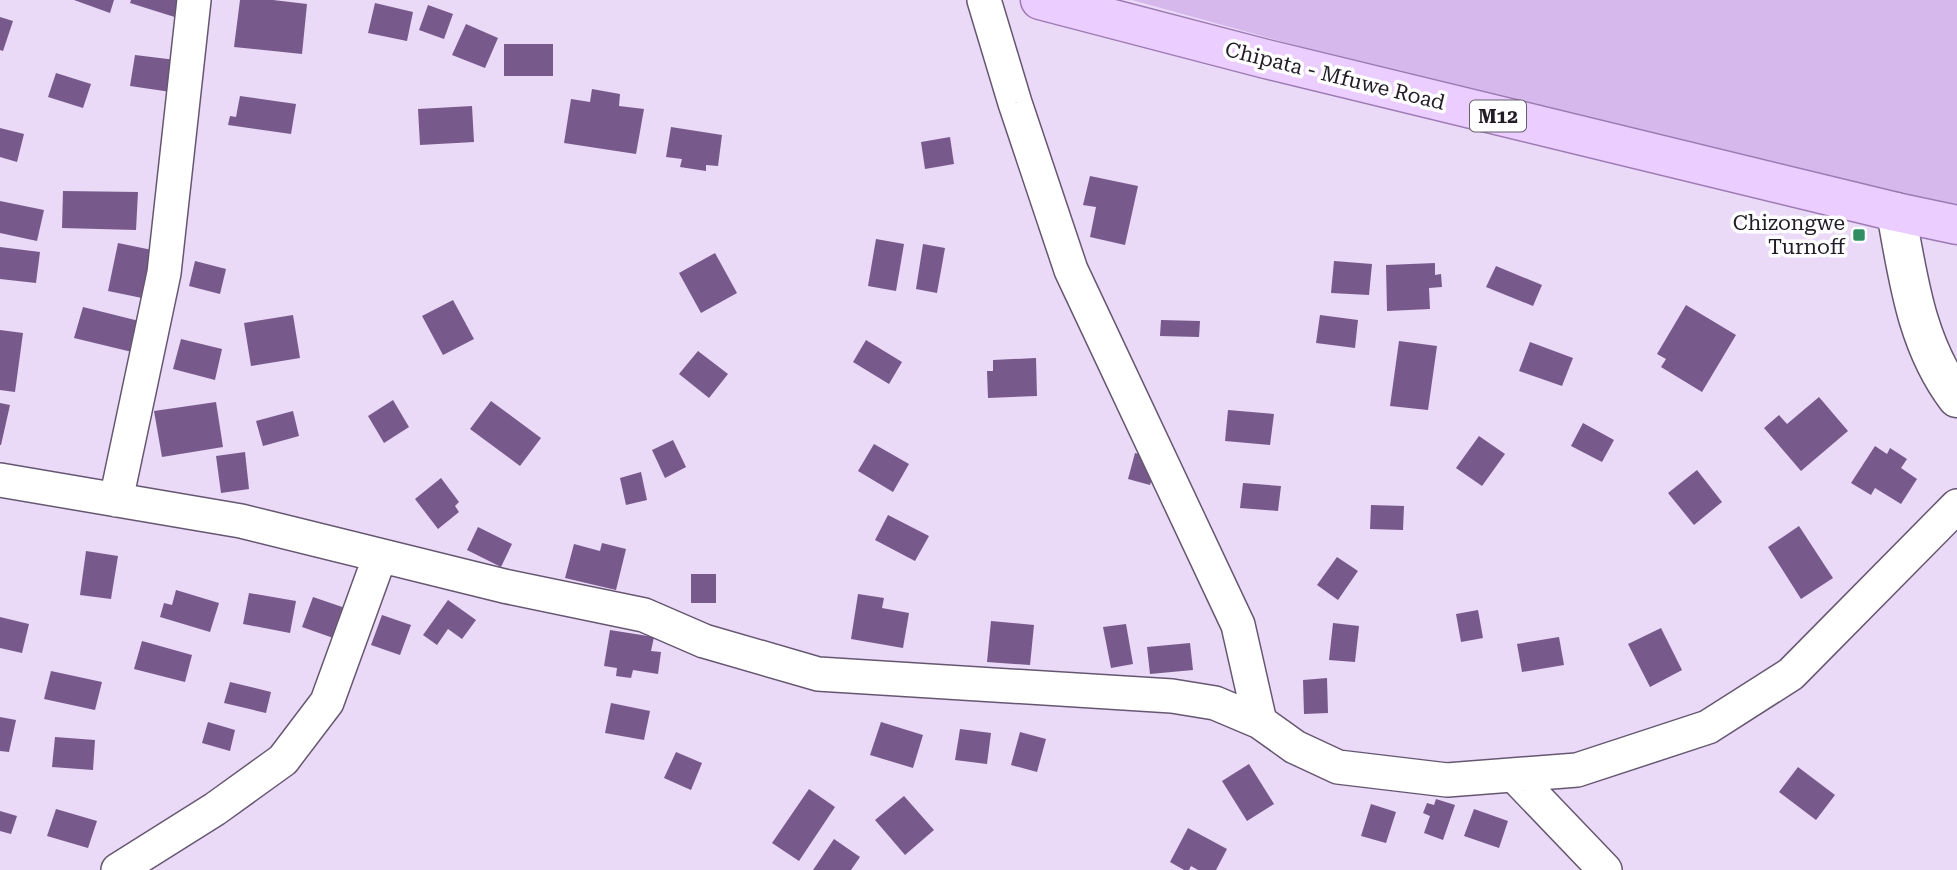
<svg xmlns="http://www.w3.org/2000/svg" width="1957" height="870" font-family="'Roboto Serif',serif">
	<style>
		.green { fill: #d7b8ed }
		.building { fill: #775a8b }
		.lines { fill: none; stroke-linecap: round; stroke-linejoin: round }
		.street-casing { stroke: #665771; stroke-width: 36 }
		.secondary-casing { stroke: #665771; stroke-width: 41 }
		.primary-casing { stroke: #9c7ab3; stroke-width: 41 }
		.street { stroke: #fff; stroke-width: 33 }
		.secondary { stroke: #fff; stroke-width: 38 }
		.primary { stroke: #ebcdff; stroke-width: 38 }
		.poi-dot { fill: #308d64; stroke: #fff; stroke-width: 2.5 }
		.labels { text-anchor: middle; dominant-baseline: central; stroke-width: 7; stroke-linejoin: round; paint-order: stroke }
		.shield { fill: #fff; stroke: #646068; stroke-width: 2 }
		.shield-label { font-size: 19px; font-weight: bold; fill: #221c27 }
		.street-label { font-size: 21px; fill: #221c27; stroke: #fff }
		.poi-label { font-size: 21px; fill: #221c27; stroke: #fff; text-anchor: end }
	</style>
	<rect width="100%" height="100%" fill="#ead9f7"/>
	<path class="green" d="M 1132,0 L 1957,0 L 1957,218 L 1896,212 Z"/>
	<path class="building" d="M 74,0 L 114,0 L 110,13 Z
		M 131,0 L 187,0 L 181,19 L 130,3 Z
		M 240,0 L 273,0 L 307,4 L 302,54 L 234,47 Z
		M 375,3 L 413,12 L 407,41 L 368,33 Z
		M 428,5 L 453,14 L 444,39 L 419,30 Z
		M 0,17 L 13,21 L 3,51 L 0,50 Z
		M 466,24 L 498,38 L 485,68 L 452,55 Z
		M 504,44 L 553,44 L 553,76 L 504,76 Z
		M 135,55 L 176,60 L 171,92 L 130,86 Z
		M 56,73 L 91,84 L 83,108 L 48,97 Z
		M 592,89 L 620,94 L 619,106 L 644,109 L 636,154 L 564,143 L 571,99 L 590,102 Z
		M 240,96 L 296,104 L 291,134 L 228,125 L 230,116 L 236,117 Z
		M 472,106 L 474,142 L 420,145 L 418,109 Z
		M 671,127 L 722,135 L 718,166 L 706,165 L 706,171 L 680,167 L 682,159 L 666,157 Z
		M 0,128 L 24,134 L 17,162 L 0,157 Z
		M 950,137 L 954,164 L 925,169 L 921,142 Z
		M 1090,176 L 1138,186 L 1125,245 L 1090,237 L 1096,207 L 1083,205 Z
		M 63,191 L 138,192 L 136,230 L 62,228 Z
		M 0,201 L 44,210 L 37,241 L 0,233 Z
		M 876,239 L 904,244 L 896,291 L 868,286 Z
		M 118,243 L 152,250 L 142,298 L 108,291 Z
		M 923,244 L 945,248 L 937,293 L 916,289 Z
		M 0,247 L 40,252 L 36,283 L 0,279 Z
		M 715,253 L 737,293 L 701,313 L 679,273 Z
		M 195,261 L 226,269 L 220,294 L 189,286 Z
		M 1334,261 L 1372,264 L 1369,295 L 1331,293 Z
		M 1435,263 L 1435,275 L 1441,274 L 1442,287 L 1429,288 L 1430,309 L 1387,311 L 1386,265 Z
		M 1496,266 L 1542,285 L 1533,306 L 1486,287 Z
		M 453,300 L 474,339 L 443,355 L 422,316 Z
		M 1686,305 L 1736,335 L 1702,392 L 1661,367 L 1666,359 L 1657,354 Z
		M 83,307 L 139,321 L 132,352 L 74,338 Z
		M 293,315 L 300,358 L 251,366 L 244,323 Z
		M 1320,315 L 1358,320 L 1355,348 L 1316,343 Z
		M 1161,320 L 1200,321 L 1199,337 L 1160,336 Z
		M 0,330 L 23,333 L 15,392 L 0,390 Z
		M 181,339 L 222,349 L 215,380 L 173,369 Z
		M 866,340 L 902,362 L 889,384 L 853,362 Z
		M 1399,341 L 1437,346 L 1428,410 L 1390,406 Z
		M 1530,342 L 1573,358 L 1562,386 L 1519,371 Z
		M 698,351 L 728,374 L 709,398 L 679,374 Z
		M 1036,358 L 1037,396 L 988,398 L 987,371 L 993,371 L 993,360 Z
		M 1819,397 L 1848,431 L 1801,471 L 1764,428 L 1779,415 L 1787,424 Z
		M 393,400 L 409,427 L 384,443 L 368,416 Z
		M 491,401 L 541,438 L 520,466 L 470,429 Z
		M 216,402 L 223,447 L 162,457 L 154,411 Z
		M 0,403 L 10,405 L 1,445 L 0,445 Z
		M 1228,410 L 1274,414 L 1270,445 L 1225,441 Z
		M 293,411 L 299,436 L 263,446 L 256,421 Z
		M 1583,423 L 1614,440 L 1602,462 L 1571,446 Z
		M 1479,436 L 1505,454 L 1482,486 L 1456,468 Z
		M 673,440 L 686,467 L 665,478 L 652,450 Z
		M 874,444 L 909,464 L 893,492 L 858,471 Z
		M 1875,446 L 1887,454 L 1890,448 L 1907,459 L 1901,468 L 1917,479 L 1901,504 L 1875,488 L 1871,495 L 1851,483 Z
		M 245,452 L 249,489 L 221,493 L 216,456 Z
		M 1135,453 L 1158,459 L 1150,485 L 1128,479 Z
		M 1697,470 L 1722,502 L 1694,525 L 1668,493 Z
		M 641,472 L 647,500 L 626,505 L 620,478 Z
		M 441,478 L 459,502 L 455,506 L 459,512 L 438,529 L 415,499 Z
		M 1243,483 L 1281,486 L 1278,511 L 1240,508 Z
		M 1371,505 L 1404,506 L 1403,530 L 1370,529 Z
		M 888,515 L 929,536 L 915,561 L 875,540 Z
		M 1799,526 L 1833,578 L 1801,599 L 1768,547 Z
		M 478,527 L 512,544 L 501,567 L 467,550 Z
		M 602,543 L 626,549 L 616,590 L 565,578 L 574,544 L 600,551 Z
		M 86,551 L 118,556 L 111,599 L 80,595 Z
		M 1337,557 L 1358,571 L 1338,600 L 1317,585 Z
		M 691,574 L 716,574 L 716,603 L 691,603 Z
		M 176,590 L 219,603 L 210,632 L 160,617 L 164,603 L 172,605 Z
		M 249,593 L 296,601 L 290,633 L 243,624 Z
		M 858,594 L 884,598 L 882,608 L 909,613 L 903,648 L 851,639 Z
		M 313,597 L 351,610 L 339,640 L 302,627 Z
		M 448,600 L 476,620 L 462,639 L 448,629 L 437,645 L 423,635 Z
		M 1478,610 L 1483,638 L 1461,642 L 1456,614 Z
		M 382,615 L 411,625 L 400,655 L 371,645 Z
		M 0,617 L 29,624 L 22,653 L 0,648 Z
		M 991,621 L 1034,625 L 1030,665 L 987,662 Z
		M 1333,623 L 1359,626 L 1355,662 L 1329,660 Z
		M 1126,624 L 1133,664 L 1111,668 L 1103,627 Z
		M 1661,628 L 1682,670 L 1650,687 L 1628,644 Z
		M 610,630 L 654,637 L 651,651 L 661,652 L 658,674 L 633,670 L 631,678 L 616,676 L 617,668 L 604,666 Z
		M 1559,637 L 1564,665 L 1522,672 L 1517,644 Z
		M 142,641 L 192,655 L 185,682 L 134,669 Z
		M 1190,643 L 1193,670 L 1150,674 L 1147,647 Z
		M 51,671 L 102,682 L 95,710 L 44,699 Z
		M 1327,678 L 1328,713 L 1304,714 L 1303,680 Z
		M 230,682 L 271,692 L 266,713 L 224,703 Z
		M 611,703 L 650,711 L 644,740 L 605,733 Z
		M 0,717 L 16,720 L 9,752 L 0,751 Z
		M 208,722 L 235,730 L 230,751 L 202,743 Z
		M 881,722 L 923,735 L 913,768 L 870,755 Z
		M 960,729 L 991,733 L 987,764 L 955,760 Z
		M 1020,732 L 1046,739 L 1037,772 L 1011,765 Z
		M 55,737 L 95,740 L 93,770 L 52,767 Z
		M 676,752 L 702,763 L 691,790 L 664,778 Z
		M 1249,764 L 1274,804 L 1247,821 L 1222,781 Z
		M 1798,767 L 1835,795 L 1816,820 L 1779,792 Z
		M 809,789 L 835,807 L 799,861 L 772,843 Z
		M 904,796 L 934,830 L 905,855 L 875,820 Z
		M 1436,799 L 1455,805 L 1443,840 L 1424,833 L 1430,816 L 1423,813 L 1427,803 L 1434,805 Z
		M 1371,804 L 1396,812 L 1386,843 L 1361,836 Z
		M 56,809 L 97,821 L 88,848 L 47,836 Z
		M 1474,809 L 1508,821 L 1499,848 L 1464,836 Z
		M 0,811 L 17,816 L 11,834 L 0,831 Z
		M 1188,828 L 1227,849 L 1216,870 L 1198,870 L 1191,866 L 1189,870 L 1184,870 L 1170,862 Z
		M 834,839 L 860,857 L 851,870 L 813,870 Z"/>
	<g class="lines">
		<defs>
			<path id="street" d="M 984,0 L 1015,103 L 1071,270 L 1238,625 L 1260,722
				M 0,480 L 241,521 L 504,586 L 644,615 L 704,641 L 818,674 L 1172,696 L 1215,703 L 1260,722 L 1295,747 L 1338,767 L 1447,780 L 1577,770 L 1708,727 L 1791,674 L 1957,506
				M 116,500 L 164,273 L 194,0
				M 1514,775 L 1605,870
				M 118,870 L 215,809 L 283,760 L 327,702 L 380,556"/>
			<path id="secondary" d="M 1896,212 C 1908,277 1916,344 1957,398"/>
			<path id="primary" d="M 1040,0 L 1266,59 L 1896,212 L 1957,225"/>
		</defs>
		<use href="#street" class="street-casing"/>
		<use href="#secondary" class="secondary-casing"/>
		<use href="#primary" class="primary-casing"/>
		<use href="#street" class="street"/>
		<use href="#secondary" class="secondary"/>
		<use href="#primary" class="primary"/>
	</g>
	<rect class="poi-dot" x="1852" y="228" width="14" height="14" rx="3.5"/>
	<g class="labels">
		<rect class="shield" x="1470" y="100.5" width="56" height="31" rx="5"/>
		<g class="shield-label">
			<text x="1498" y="116">M12</text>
		</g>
		<g class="street-label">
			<text transform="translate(1335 76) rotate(14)">Chipata - Mfuwe Road</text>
		</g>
		<g class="poi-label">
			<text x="1845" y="223">Chizongwe<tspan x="1845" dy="24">Turnoff</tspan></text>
		</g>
	</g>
</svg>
